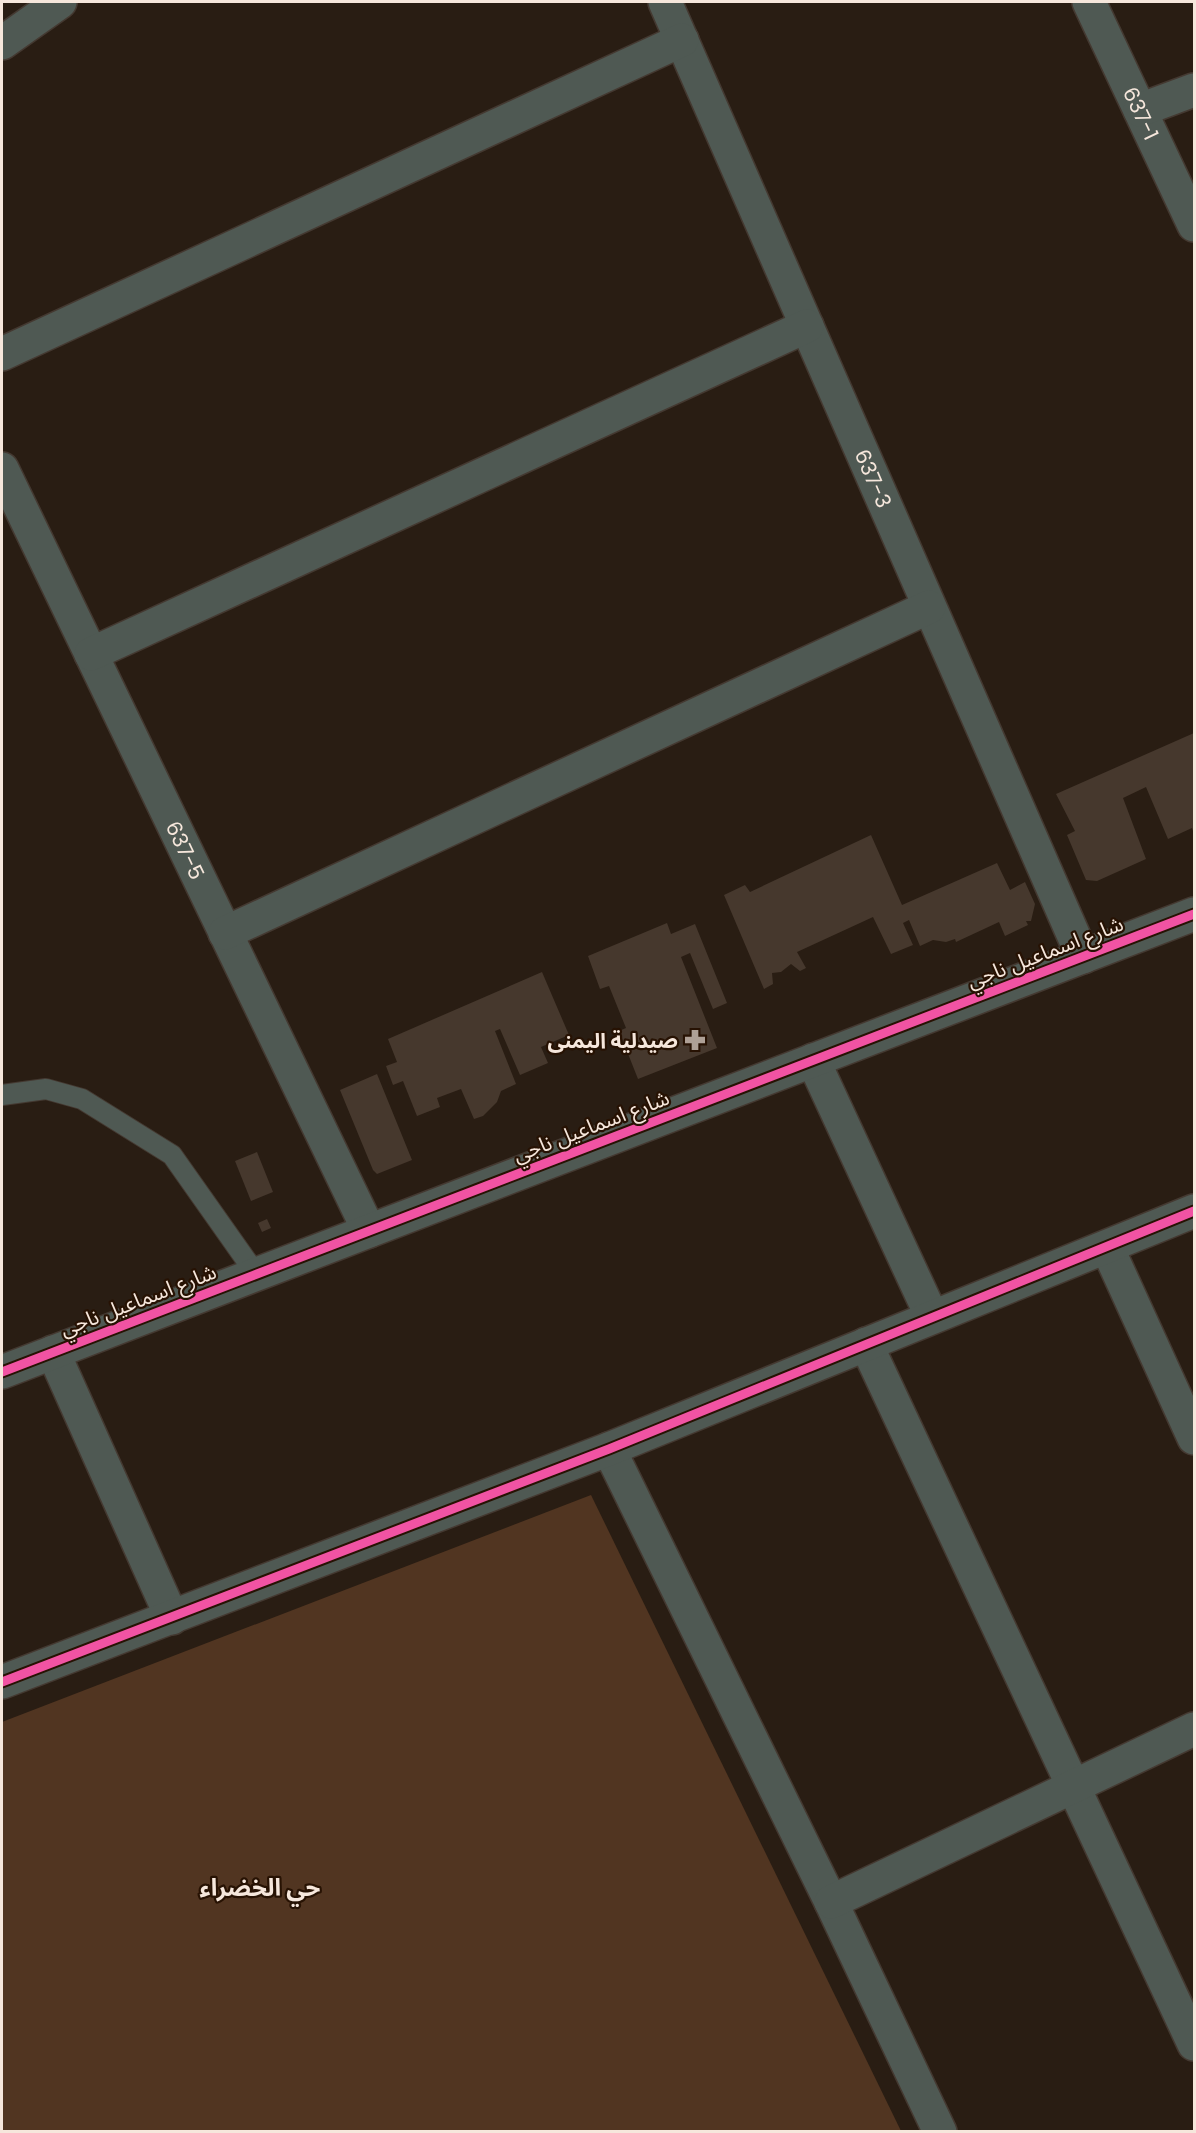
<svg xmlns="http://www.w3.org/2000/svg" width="1196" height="2133" font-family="Poppins,'Noto Sans Arabic',sans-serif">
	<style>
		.green { fill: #513521 }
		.building { fill: #46382d }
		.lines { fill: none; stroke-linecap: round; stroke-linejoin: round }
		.service-casing { stroke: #443931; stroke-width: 22 }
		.minor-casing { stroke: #443931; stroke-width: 36 }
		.tertiary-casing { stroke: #443931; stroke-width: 36 }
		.service { stroke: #4f5953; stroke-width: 20 }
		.minor { stroke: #4f5953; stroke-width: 33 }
		.tertiary { stroke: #4f5953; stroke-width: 33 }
		.cycleway-casing { stroke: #271203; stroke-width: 13 }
		.cycleway { stroke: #f153a3; stroke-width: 9 }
		.labels { text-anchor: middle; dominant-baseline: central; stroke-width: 4.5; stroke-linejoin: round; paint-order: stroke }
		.street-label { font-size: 21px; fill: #f6e7dc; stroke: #271203 }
		.poi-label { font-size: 21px; font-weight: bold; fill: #f6e7dc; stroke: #271203; text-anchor: end }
		.quarter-label { font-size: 24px; font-weight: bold; fill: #f6e7dc; stroke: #271203 }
	</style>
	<rect width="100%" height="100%" fill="#291d13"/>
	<path class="green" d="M 591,1495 L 901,2131 L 2,2131 L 2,1722 Z"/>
	<path class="building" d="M 1194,733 L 1194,834 L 1192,828 L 1168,839 L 1146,787 L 1123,798 L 1146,859 L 1097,881 L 1086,880 L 1067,835 L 1075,831 L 1056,794 Z
		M 871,835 L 902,905 L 997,863 L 1010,890 L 1025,882 L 1035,904 L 1031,921 L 1026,921 L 1028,925 L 1005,936 L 999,922 L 956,942 L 955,939 L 946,942 L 933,940 L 920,946 L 909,920 L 903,923 L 913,945 L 891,954 L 873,917 L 797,952 L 806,968 L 800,971 L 791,964 L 781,972 L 772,973 L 773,984 L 764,989 L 724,895 L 745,885 L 750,892 Z
		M 667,923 L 671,934 L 695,924 L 727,1003 L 713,1009 L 690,953 L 681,957 L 717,1048 L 638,1079 L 619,1031 L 626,1028 L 609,986 L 600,989 L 588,956 Z
		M 542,972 L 569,1035 L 541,1047 L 548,1063 L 520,1075 L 500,1029 L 495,1031 L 516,1084 L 501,1091 L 497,1102 L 483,1116 L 474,1119 L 461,1089 L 437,1098 L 440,1107 L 417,1116 L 403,1081 L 393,1085 L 386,1066 L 397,1062 L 388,1039 Z
		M 377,1074 L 412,1160 L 377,1174 L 373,1170 L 340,1090 Z
		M 257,1152 L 273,1192 L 251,1201 L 235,1161 Z
		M 267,1219 L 271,1228 L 262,1232 L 258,1223 Z"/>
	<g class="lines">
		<defs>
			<path id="service" d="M 2,1095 L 46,1089 L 82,1099 L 172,1155 L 256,1274"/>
			<g id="minor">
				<path id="s1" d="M 665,2 L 1083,957"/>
				<path id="s2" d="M 1089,2 L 1194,225"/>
				<path d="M 2,43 L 60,2"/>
				<path d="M 1140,110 L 1194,90"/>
				<path d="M 2,354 L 682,40"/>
				<path id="s3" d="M 2,469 L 369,1231"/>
				<path d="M 91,654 L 807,326"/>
				<path d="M 225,933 L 929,607"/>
				<path d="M 813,1060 L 932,1317"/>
				<path d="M 1107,1247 L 1194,1438"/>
				<path d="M 866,1344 L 1194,2044"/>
				<path d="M 53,1352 L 172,1618"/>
				<path d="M 609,1449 L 831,1902 L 940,2132"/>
				<path d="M 2,1682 L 609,1449 L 1194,1211"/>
				<path d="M 831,1902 L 1194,1729"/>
			</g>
			<path id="tertiary" d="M 2,1372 L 1194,914"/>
		</defs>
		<use href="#service" class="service-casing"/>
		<use href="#minor" class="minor-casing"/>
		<use href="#tertiary" class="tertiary-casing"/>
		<use href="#service" class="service"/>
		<use href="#minor" class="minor"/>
		<use href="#tertiary" class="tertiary"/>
		<defs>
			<path id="cycleway" d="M 2,1372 L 1194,914
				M 2,1682 L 609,1449 L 1194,1211"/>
		</defs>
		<use href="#cycleway" class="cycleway-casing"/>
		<use href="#cycleway" class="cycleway"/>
	</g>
	<defs>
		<symbol id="pharmacy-bare" viewBox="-9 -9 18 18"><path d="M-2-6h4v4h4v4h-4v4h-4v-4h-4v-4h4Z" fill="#aea096" stroke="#271203" stroke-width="2.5" paint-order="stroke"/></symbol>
	</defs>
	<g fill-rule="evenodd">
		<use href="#pharmacy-bare" x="680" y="1025" width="30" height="30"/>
	</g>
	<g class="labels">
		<g class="street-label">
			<text stroke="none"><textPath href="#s2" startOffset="123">637-1</textPath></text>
			<text stroke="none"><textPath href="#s1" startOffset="520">637-3</textPath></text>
			<text stroke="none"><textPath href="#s3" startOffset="423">637-5</textPath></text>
			<text transform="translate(1045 952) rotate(-21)">شارع اسماعيل ناجي</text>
			<text transform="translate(591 1126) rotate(-21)">شارع اسماعيل ناجي</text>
			<text transform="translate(138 1300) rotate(-21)">شارع اسماعيل ناجي</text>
		</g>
		<g class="poi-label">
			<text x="678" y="1040">صيدلية اليمنى</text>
		</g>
		<g class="quarter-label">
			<text x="260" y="1887">حي الخضراء</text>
		</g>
	</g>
	<rect width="1196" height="2133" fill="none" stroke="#f6e7dc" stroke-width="6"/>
</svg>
